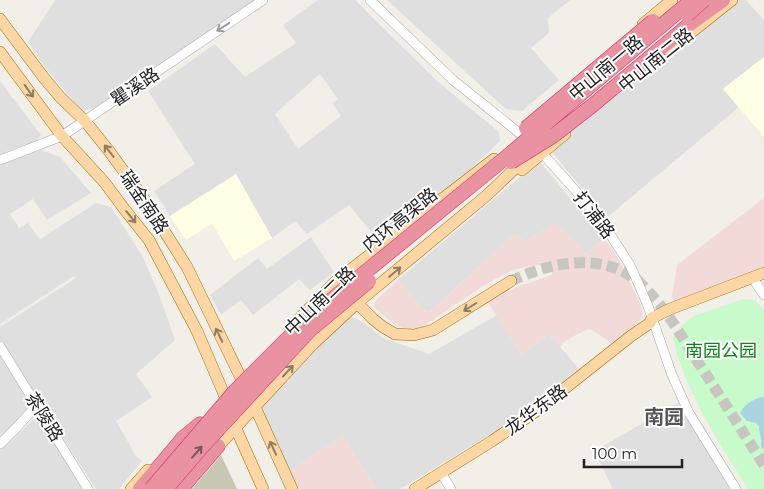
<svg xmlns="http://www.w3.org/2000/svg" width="764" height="489" font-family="Montserrat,'Noto Sans SC',sans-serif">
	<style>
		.residential { fill: #e0dfdf; fill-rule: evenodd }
		.commercial { fill: #f2dad9 }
		.education { fill: #ffffe5 }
		.construction { fill: #c7c7b4 }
		.park { fill: #c8facc }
		.water { fill: #aad3df }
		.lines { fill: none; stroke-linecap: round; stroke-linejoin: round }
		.major-tunnel { stroke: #c8c6c1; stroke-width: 11; stroke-dasharray: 11 5.5; stroke-linecap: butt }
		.minor-casing { stroke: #a9a9a9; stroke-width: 10 }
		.major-casing { stroke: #a06b00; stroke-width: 12 }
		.highway-casing { stroke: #dc2a67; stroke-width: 15 }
		.minor { stroke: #fff; stroke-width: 9 }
		.major { stroke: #fcd6a4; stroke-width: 11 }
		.highway { stroke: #e892a2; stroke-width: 14 }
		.highway-bridge-casing { stroke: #dc2a67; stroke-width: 15; stroke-linecap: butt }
		.highway-bridge { stroke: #e892a2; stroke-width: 14 }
		.oneway { stroke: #9c9c9c }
		.oneway2 { stroke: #8f7c63 }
		.oneway3 { stroke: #7b545c }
		.labels { text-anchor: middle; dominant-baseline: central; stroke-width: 4; stroke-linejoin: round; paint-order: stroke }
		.street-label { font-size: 18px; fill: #222; stroke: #fff }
		.park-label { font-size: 18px; fill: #0c8416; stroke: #fff }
		.quarter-label { font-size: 20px; font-weight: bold; fill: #555; stroke: #fff }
	</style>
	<rect width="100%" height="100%" fill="#f2efe9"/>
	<path class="residential" d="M 55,0 L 255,0 L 94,108 L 82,111 L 44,66 L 28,42 Z
		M 318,0 L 355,0 L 437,81 L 499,132 L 500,141 L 460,179 L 379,242 L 349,205 L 307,234 L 295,221 L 272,238 L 236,174 L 170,216 L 154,191 L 195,164 L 148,91 L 215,44 L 245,77 L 296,43 L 283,25 ZM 320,74 L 338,99 L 332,103 L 341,116 L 298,149 L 275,114 Z
		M 387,0 L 570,0 L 548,18 L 549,33 L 531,48 L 559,80 L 522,111 L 506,109 Z
		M 739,0 L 746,0 L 764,20 L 764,57 L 723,89 L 739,107 L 605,219 L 585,192 L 551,151 L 550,147 Z
		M 0,81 L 41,135 L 36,141 L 5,152 L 0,155 Z
		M 41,150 L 60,157 L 91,193 L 47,220 L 33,199 L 10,214 L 19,228 L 28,223 L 40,239 L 96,203 L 111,207 L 143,257 L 160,297 L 175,340 L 136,374 L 152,397 L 116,421 L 136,456 L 142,461 L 119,489 L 96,489 L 0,341 L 0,327 L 76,278 L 74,276 L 0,324 L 0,165 Z
		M 539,161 L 604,239 L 586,254 L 556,223 L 525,242 L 515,234 L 428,313 L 418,304 L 398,280 Z
		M 311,237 L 334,272 L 310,290 L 299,279 L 253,315 L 241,300 L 221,315 L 210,295 L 258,258 L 267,269 Z
		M 497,315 L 521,355 L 549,334 L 580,370 L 529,409 L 491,434 L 400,489 L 376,489 L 343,436 L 290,471 L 260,406 L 317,344 L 351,316 L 364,323 L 383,338 L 429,354 Z
		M 0,356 L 32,405 L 10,428 L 0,435 Z
		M 678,403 L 696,434 L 731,489 L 613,489 L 594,451 Z
		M 38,415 L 84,489 L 0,489 L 0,450 L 8,444 Z"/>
	<path class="commercial" d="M 764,198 L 764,270 L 676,304 L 672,297 L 677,265 Z
		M 556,223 L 586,254 L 604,239 L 611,247 L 619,260 L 640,303 L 643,314 L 642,319 L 613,344 L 592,330 L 588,329 L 572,337 L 564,342 L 560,347 L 549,334 L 521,355 L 488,302 L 517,287 L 552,275 L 552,271 L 550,266 L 546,264 L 525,267 L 513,270 L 499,277 L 483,286 L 425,325 L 419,327 L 411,329 L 403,328 L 395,325 L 375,308 L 374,305 L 375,302 L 378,298 L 398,280 L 418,304 L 428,313 L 515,234 L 525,242 Z
		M 343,436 L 376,489 L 299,489 L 290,471 Z"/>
	<path class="education" d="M 764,57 L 764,137 L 723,89 Z
		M 236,174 L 272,238 L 234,261 L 212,223 L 186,240 L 170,216 Z"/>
	<path class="construction" d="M 221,455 L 237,489 L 192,489 Z"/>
	<path class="park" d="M 743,299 L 755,300 L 764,310 L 764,489 L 748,489 C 726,454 703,419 687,381 C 681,365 676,354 673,337 L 682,325 L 694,316 Z"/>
	<path class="water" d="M 764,397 L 764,448 L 762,449 L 761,445 C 762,439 759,433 759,426 L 756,423 L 747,421 L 740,413 C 745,404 754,398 764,397 Z"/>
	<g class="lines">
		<path class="major-tunnel" d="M 511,281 C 549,263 597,252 634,278 C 638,280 642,285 645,288 C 666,309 680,334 696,359 C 719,394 741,429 764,465"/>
		<defs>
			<path id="minor" d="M 370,0 L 453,80 L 523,136 L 542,153 L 575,190 L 604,225 L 630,265 L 639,285 L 648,306 L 672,375 L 689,413 L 736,489
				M 0,160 L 62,136 L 263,0
				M 754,277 L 756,283 L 764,295
				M 0,346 L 88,489
				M 0,444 L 17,427 L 37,405
				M 441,473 L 451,489"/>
			<path id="major" d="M 0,19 L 44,78 L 60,97 L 85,121 L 109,151 L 144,199 L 187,267 L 255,407 L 292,489
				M 643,24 L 672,0
				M 669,50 L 732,0
				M 0,52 L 62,136 L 105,183 L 125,210 L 149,240 L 197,331 L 224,394 L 228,407
				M 522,170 L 565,134
				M 353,299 L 373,319 L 383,327 L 395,334 L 414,335 L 433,330 L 511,281
				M 296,322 L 337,280 L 494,159
				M 233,422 L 263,489
				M 212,453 L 313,344 L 357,303 L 486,196 L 526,158
				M 131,489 L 148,470
				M 415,489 L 492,441 L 535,412 L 631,336 L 650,323 L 652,318 L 670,309 L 764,273"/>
			<path id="highway" d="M 593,105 L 691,23 L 723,0
				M 140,489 L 183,438 L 200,424
				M 181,489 L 218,446"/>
		</defs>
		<use href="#minor" class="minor-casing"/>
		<use href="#major" class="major-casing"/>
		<use href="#highway" class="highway-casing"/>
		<use href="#minor" class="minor"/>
		<use href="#major" class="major"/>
		<use href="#highway" class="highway"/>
		<defs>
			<path id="highway-bridge" d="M 687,15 L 704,0
				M 526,128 L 653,21
				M 511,162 L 553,136 L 593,105
				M 151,489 L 235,391 L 303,323 L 504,159 L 692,0
				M 166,489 L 201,448 L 310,330 L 369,281"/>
		</defs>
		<use href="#highway-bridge" class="highway-bridge-casing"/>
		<use href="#highway-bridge" class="highway-bridge"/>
	</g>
	<defs><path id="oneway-shaft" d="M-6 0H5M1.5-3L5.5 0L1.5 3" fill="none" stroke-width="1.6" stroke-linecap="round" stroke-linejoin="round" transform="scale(1.25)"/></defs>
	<use class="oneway" href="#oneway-shaft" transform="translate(223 27) rotate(146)"/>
	<g class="oneway2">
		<use href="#oneway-shaft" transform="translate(29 91) rotate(54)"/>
		<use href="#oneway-shaft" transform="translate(109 151) rotate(-128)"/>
		<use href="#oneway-shaft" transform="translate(131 217) rotate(51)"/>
		<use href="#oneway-shaft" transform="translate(395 272) rotate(-40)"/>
		<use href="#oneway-shaft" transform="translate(470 307) rotate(148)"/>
		<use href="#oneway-shaft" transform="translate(219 335) rotate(-116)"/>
		<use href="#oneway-shaft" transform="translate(288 371) rotate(-47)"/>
		<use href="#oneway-shaft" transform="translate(273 448) rotate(-115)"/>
	</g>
	<use class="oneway3" href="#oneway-shaft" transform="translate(197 452) rotate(-49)"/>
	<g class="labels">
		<g class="street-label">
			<text transform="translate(656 60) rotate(-39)">中山南二路</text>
			<text transform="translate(606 68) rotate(-40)">中山南一路</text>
			<text transform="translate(135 87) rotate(-34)">瞿溪路</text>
			<text transform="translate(144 202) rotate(56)">瑞金南路</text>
			<text transform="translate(594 215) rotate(52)">打浦路</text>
			<text transform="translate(400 220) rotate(-39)">内环高架路</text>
			<text transform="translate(320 301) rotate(-44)">中山南二路</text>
			<text transform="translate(536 410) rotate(-36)">龙华东路</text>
			<text transform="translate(44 417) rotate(58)">茶陵路</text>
		</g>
		<g class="park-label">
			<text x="721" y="351">南园公园</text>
		</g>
		<g class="quarter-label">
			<text x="664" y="417">南园</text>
		</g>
	</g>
	<path d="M584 459v8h98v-8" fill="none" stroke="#222222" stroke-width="2.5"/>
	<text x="592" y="459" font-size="15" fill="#222222" stroke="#ffffff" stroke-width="4" paint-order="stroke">100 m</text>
</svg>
